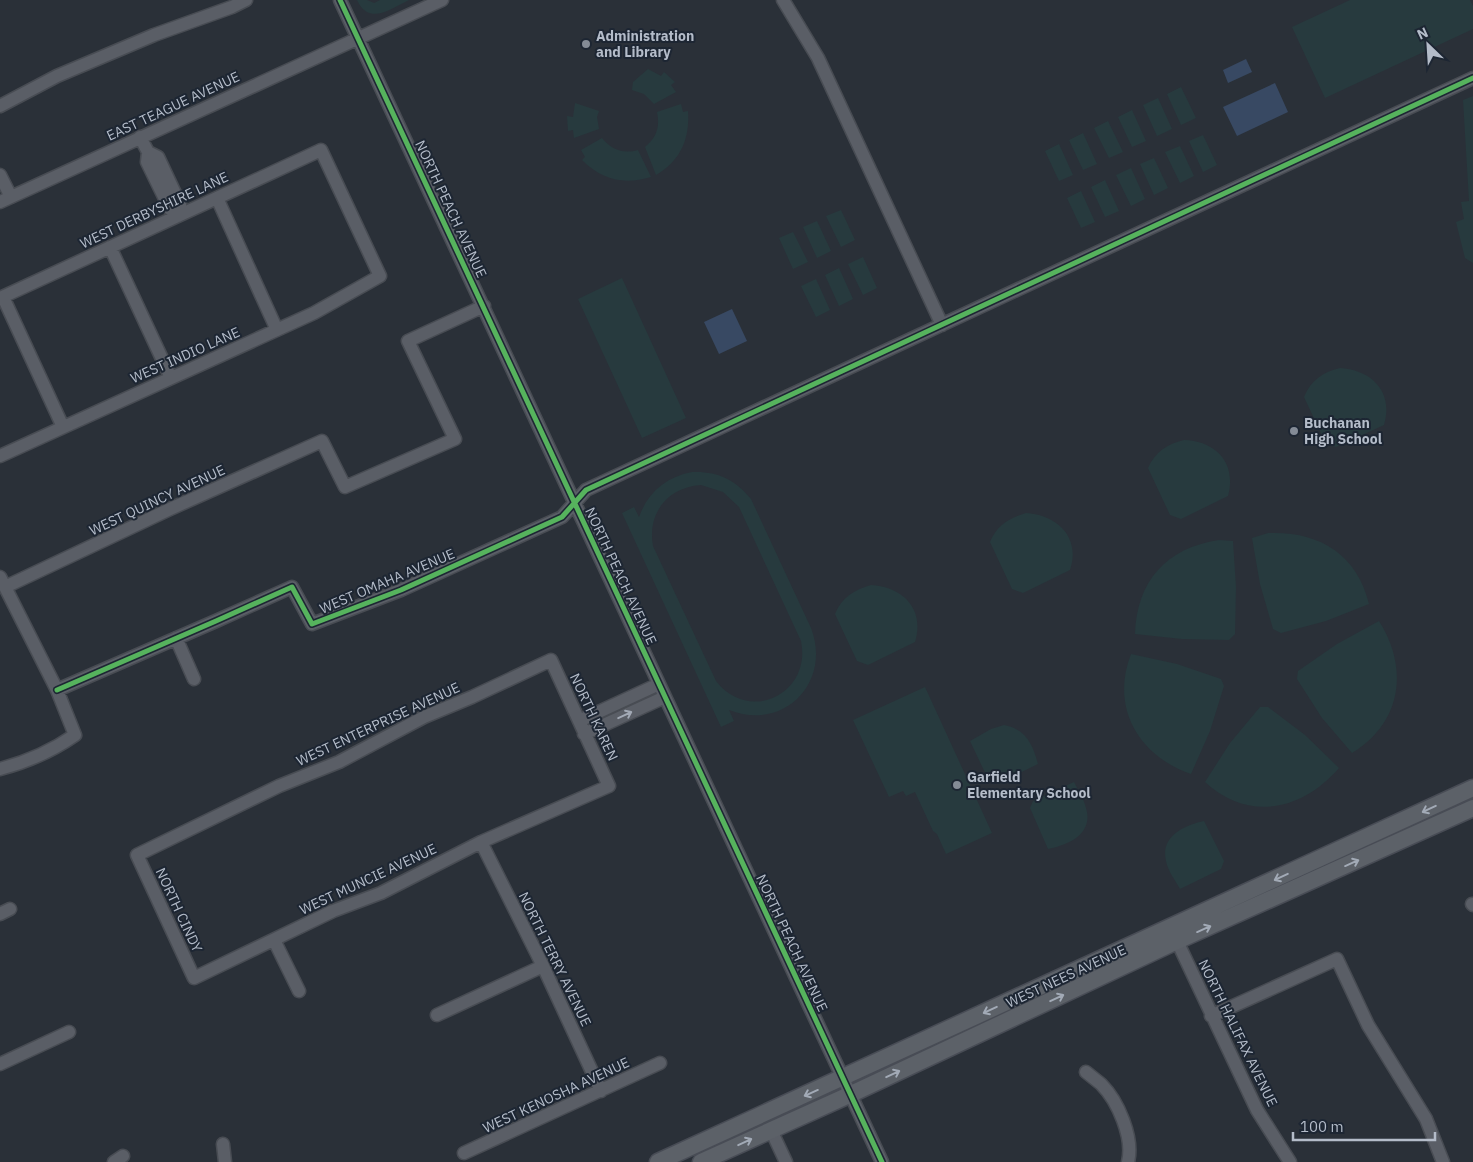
<svg xmlns="http://www.w3.org/2000/svg" width="1473" height="1162" font-family="'IBM Plex Sans',sans-serif">
	<style>
		.green { fill: #273a3e; fill-rule: evenodd }
		.water { fill: #384963 }
		.lines { fill: none; stroke-linecap: round; stroke-linejoin: round }
		.minor-casing { stroke: #484c53; stroke-width: 15 }
		.major-casing { stroke: #484c55; stroke-width: 19 }
		.minor { stroke: #5a5e66; stroke-width: 12 }
		.major { stroke: #5c6168; stroke-width: 16 }
		.cycleway-casing { stroke: #1d2633; stroke-width: 8 }
		.cycleway { stroke: #56b35d; stroke-width: 5 }
		.oneway { stroke: #a2a9b5 }
		.oneway2 { stroke: #a2aab6 }
		.poi-dot { fill: #848b96; stroke: #1d2633; stroke-width: 2 }
		.labels { text-anchor: middle; dominant-baseline: central; stroke-width: 4; stroke-linejoin: round; paint-order: stroke }
		.poi-label { font-size: 14px; font-weight: bold; fill: #b4bcc9; stroke: #1d2633; text-anchor: start }
		.street-label { font-size: 14px; fill: #b4bcc9; stroke: #1d2633 }
	</style>
	<rect width="100%" height="100%" fill="#2a3038"/>
	<path class="green" d="M 357,0 L 367,0 L 374,3 L 380,0 L 409,0 C 390,9 369,26 357,0 Z
		M 1350,0 L 1470,0 L 1473,6 L 1473,29 L 1325,98 L 1292,27 Z
		M 648,69 L 661,76 L 664,72 L 675,82 L 671,85 L 676,92 L 654,104 L 644,94 L 632,90 L 633,82 Z
		M 1181,87 L 1196,118 L 1181,125 L 1167,94 Z
		M 1473,96 L 1473,263 L 1465,258 L 1456,222 L 1464,219 L 1461,202 L 1469,201 L 1463,100 Z
		M 1158,98 L 1172,129 L 1157,136 L 1143,105 Z
		M 575,103 L 599,111 L 597,117 L 599,129 L 574,138 L 573,130 L 568,131 L 567,116 L 573,117 Z
		M 681,104 L 683,112 L 688,111 C 690,138 681,161 656,175 L 645,147 C 657,137 660,127 657,112 Z
		M 1132,110 L 1146,141 L 1132,147 L 1118,117 Z
		M 1108,121 L 1123,152 L 1109,158 L 1094,128 Z
		M 1083,133 L 1097,164 L 1083,170 L 1069,140 Z
		M 1203,135 L 1217,165 L 1203,172 L 1189,141 Z
		M 602,138 C 612,150 623,154 638,150 L 651,177 C 624,185 602,180 582,160 L 585,157 L 581,150 Z
		M 1059,144 L 1073,175 L 1059,181 L 1045,151 Z
		M 1180,146 L 1194,176 L 1180,183 L 1165,152 Z
		M 1154,158 L 1168,188 L 1154,195 L 1140,164 Z
		M 1131,168 L 1145,199 L 1131,206 L 1116,175 Z
		M 1105,180 L 1119,211 L 1105,217 L 1091,187 Z
		M 1081,191 L 1095,222 L 1081,228 L 1067,198 Z
		M 841,210 L 855,240 L 841,247 L 826,216 Z
		M 817,221 L 831,251 L 817,258 L 803,227 Z
		M 793,232 L 808,262 L 793,269 L 779,238 Z
		M 863,257 L 877,288 L 863,295 L 848,264 Z
		M 839,268 L 853,299 L 839,306 L 825,275 Z
		M 622,278 L 686,418 L 642,438 L 578,299 Z
		M 816,279 L 830,310 L 816,317 L 801,286 Z
		M 1340,368 C 1371,370 1394,391 1384,425 L 1336,447 L 1326,444 L 1304,397 C 1311,380 1323,372 1340,368 Z
		M 1184,440 C 1216,441 1237,463 1228,496 L 1181,519 L 1170,515 L 1148,468 C 1155,452 1167,444 1184,440 Z
		M 692,472 C 717,471 735,479 751,499 L 811,628 C 832,682 784,732 729,710 L 734,721 L 721,727 L 622,513 L 634,507 L 639,517 C 648,492 666,477 692,472 ZM 701,485 L 723,492 L 739,507 L 801,641 C 812,694 749,724 716,681 L 653,546 C 647,513 668,487 701,485 Z
		M 1026,513 C 1057,515 1081,537 1070,570 L 1023,593 L 1012,589 L 990,542 C 997,525 1009,518 1026,513 Z
		M 1268,533 C 1318,531 1357,553 1369,604 L 1326,621 L 1281,633 L 1273,629 L 1260,584 L 1252,538 Z
		M 1219,540 L 1233,541 L 1236,587 L 1235,634 L 1229,640 L 1182,639 L 1135,634 C 1137,581 1166,548 1219,540 Z
		M 871,585 C 903,587 925,609 915,642 L 868,665 L 857,661 L 835,614 C 842,597 854,590 871,585 Z
		M 1379,621 C 1409,668 1402,723 1352,753 L 1322,718 L 1297,679 L 1298,671 L 1337,644 Z
		M 1131,654 L 1177,664 L 1221,679 L 1224,686 L 1210,731 L 1191,774 C 1139,756 1110,708 1131,654 Z
		M 925,687 L 992,833 L 946,854 L 937,834 L 933,831 L 915,792 L 906,796 L 903,791 L 889,797 L 853,720 Z
		M 1260,707 L 1268,707 L 1305,735 L 1339,768 C 1302,811 1248,822 1205,782 L 1230,743 Z
		M 1004,725 C 1026,729 1033,745 1038,764 L 997,784 L 989,781 L 970,741 L 991,729 Z
		M 1074,782 C 1078,790 1084,799 1086,808 C 1094,834 1068,845 1048,849 L 1030,808 L 1033,801 Z
		M 1204,821 L 1224,861 L 1221,869 L 1180,889 C 1175,880 1168,871 1166,861 C 1160,836 1185,825 1204,821 Z"/>
	<path class="water" d="M 1246,59 L 1252,72 L 1228,83 L 1223,70 Z
		M 1275,83 L 1288,112 L 1237,136 L 1223,107 Z
		M 732,309 L 747,341 L 719,354 L 704,322 Z"/>
	<g class="lines">
		<defs>
			<path id="minor" d="M 340,0 L 882,1162
				M 783,0 L 818,58 L 942,325
				M 0,106 L 57,76 L 154,35 L 232,7 L 246,0
				M 140,137 L 148,152 L 147,162 L 170,209 L 178,216
				M 148,152 L 158,157 L 180,204 L 178,216
				M 0,175 L 11,197
				M 217,198 L 277,330
				M 0,202 L 442,0
				M 110,247 L 171,378
				M 3,297 L 63,427
				M 0,298 L 321,150 L 380,276 L 314,313 L 0,456
				M 0,577 L 57,690 L 75,735 C 52,751 27,762 0,769
				M 5,587 L 170,509 L 322,441 L 345,487 L 455,439 L 408,341 L 484,306
				M 176,638 L 194,679
				M 551,660 L 609,786 L 481,842 L 381,893 L 333,911 L 194,978 L 137,855 L 279,786 L 339,762 L 424,717 L 472,697 Z
				M 57,690 L 216,621 L 292,587 L 312,624 L 401,590 L 562,517 L 586,490 L 1473,78
				M 579,721 L 659,684
				M 584,734 L 665,697
				M 481,842 L 543,966 L 601,1091
				M 1472,904 L 1473,905
				M 0,914 L 10,909
				M 274,940 L 299,991
				M 1177,941 L 1257,1110 L 1290,1162
				M 437,1015 L 543,966
				M 1211,1016 L 1337,959 L 1368,1025 L 1426,1119 L 1443,1162
				M 0,1064 L 69,1032
				M 1086,1072 C 1091,1076 1096,1080 1101,1084 C 1118,1101 1134,1138 1128,1162
				M 771,1130 L 786,1162
				M 223,1144 L 225,1162
				M 464,1153 L 660,1063
				M 114,1162 L 123,1156"/>
			<path id="major" d="M 658,1162 L 1473,788
				M 701,1162 L 849,1095 L 1177,941 L 1473,808"/>
		</defs>
		<use href="#minor" class="minor-casing"/>
		<use href="#major" class="major-casing"/>
		<use href="#minor" class="minor"/>
		<use href="#major" class="major"/>
		<defs>
			<path id="cycleway" d="M 340,0 L 882,1162
				M 57,690 L 216,621 L 292,587 L 312,624 L 401,590 L 562,517 L 586,490 L 1473,78"/>
		</defs>
		<use href="#cycleway" class="cycleway-casing"/>
		<use href="#cycleway" class="cycleway"/>
	</g>
	<defs><path id="oneway-shaft" d="M-6 0H5M1.5-3L5.5 0L1.5 3" fill="none" stroke-width="1.6" stroke-linecap="round" stroke-linejoin="round" transform="scale(1.25)"/></defs>
	<use class="oneway" href="#oneway-shaft" transform="translate(625 715) rotate(-25)"/>
	<g class="oneway2">
		<use href="#oneway-shaft" transform="translate(1429 809) rotate(155)"/>
		<use href="#oneway-shaft" transform="translate(1352 863) rotate(-24)"/>
		<use href="#oneway-shaft" transform="translate(1281 877) rotate(155)"/>
		<use href="#oneway-shaft" transform="translate(1204 929) rotate(-24)"/>
		<use href="#oneway-shaft" transform="translate(1057 998) rotate(-25)"/>
		<use href="#oneway-shaft" transform="translate(990 1010) rotate(155)"/>
		<use href="#oneway-shaft" transform="translate(893 1074) rotate(-25)"/>
		<use href="#oneway-shaft" transform="translate(811 1093) rotate(156)"/>
		<use href="#oneway-shaft" transform="translate(745 1142) rotate(-25)"/>
	</g>
	<g class="poi-dot">
		<circle cx="586" cy="44" r="5"/>
		<circle cx="1294" cy="431" r="5"/>
		<circle cx="957" cy="785" r="5"/>
	</g>
	<g class="labels">
		<g class="poi-label">
			<text x="596" y="36">Administration<tspan x="596" dy="16">and Library</tspan></text>
			<text x="1304" y="423">Buchanan<tspan x="1304" dy="16">High School</tspan></text>
			<text x="967" y="777">Garfield<tspan x="967" dy="16">Elementary School</tspan></text>
		</g>
		<g class="street-label">
			<text transform="translate(173 106) rotate(-25)">EAST TEAGUE AVENUE</text>
			<text transform="translate(451 209) rotate(65)">NORTH PEACH AVENUE</text>
			<text transform="translate(154 210) rotate(-25)">WEST DERBYSHIRE LANE</text>
			<text transform="translate(185 355) rotate(-24)">WEST INDIO LANE</text>
			<text transform="translate(157 500) rotate(-25)">WEST QUINCY AVENUE</text>
			<text transform="translate(621 576) rotate(65)">NORTH PEACH AVENUE</text>
			<text transform="translate(387 581) rotate(-23)">WEST OMAHA AVENUE</text>
			<text transform="translate(594 717) rotate(65)">NORTH KAREN</text>
			<text transform="translate(378 724) rotate(-25)">WEST ENTERPRISE AVENUE</text>
			<text transform="translate(368 879) rotate(-25)">WEST MUNCIE AVENUE</text>
			<text transform="translate(179 910) rotate(65)">NORTH CINDY</text>
			<text transform="translate(792 943) rotate(65)">NORTH PEACH AVENUE</text>
			<text transform="translate(555 959) rotate(64)">NORTH TERRY AVENUE</text>
			<text transform="translate(1066 976) rotate(-25)">WEST NEES AVENUE</text>
			<text transform="translate(1238 1033) rotate(64)">NORTH HALIFAX AVENUE</text>
			<text transform="translate(556 1095) rotate(-25)">WEST KENOSHA AVENUE</text>
		</g>
	</g>
	<g transform="translate(1428 45) rotate(335)" stroke="#1d2633" stroke-width="4" paint-order="stroke">
	<path d="M0-4L9 19L0 12L-9 19Z" fill="#b4bcc9"/>
	<text y="-8" font-size="14" font-weight="bold" text-anchor="middle" fill="#b4bcc9">N</text>
	</g>
	<path d="M1293 1132v8h142v-8" fill="none" stroke="#b4bcc9" stroke-width="2.5"/>
	<text x="1300" y="1132" font-size="15" fill="#b4bcc9" stroke="#1d2633" stroke-width="4" paint-order="stroke">100 m</text>
</svg>
